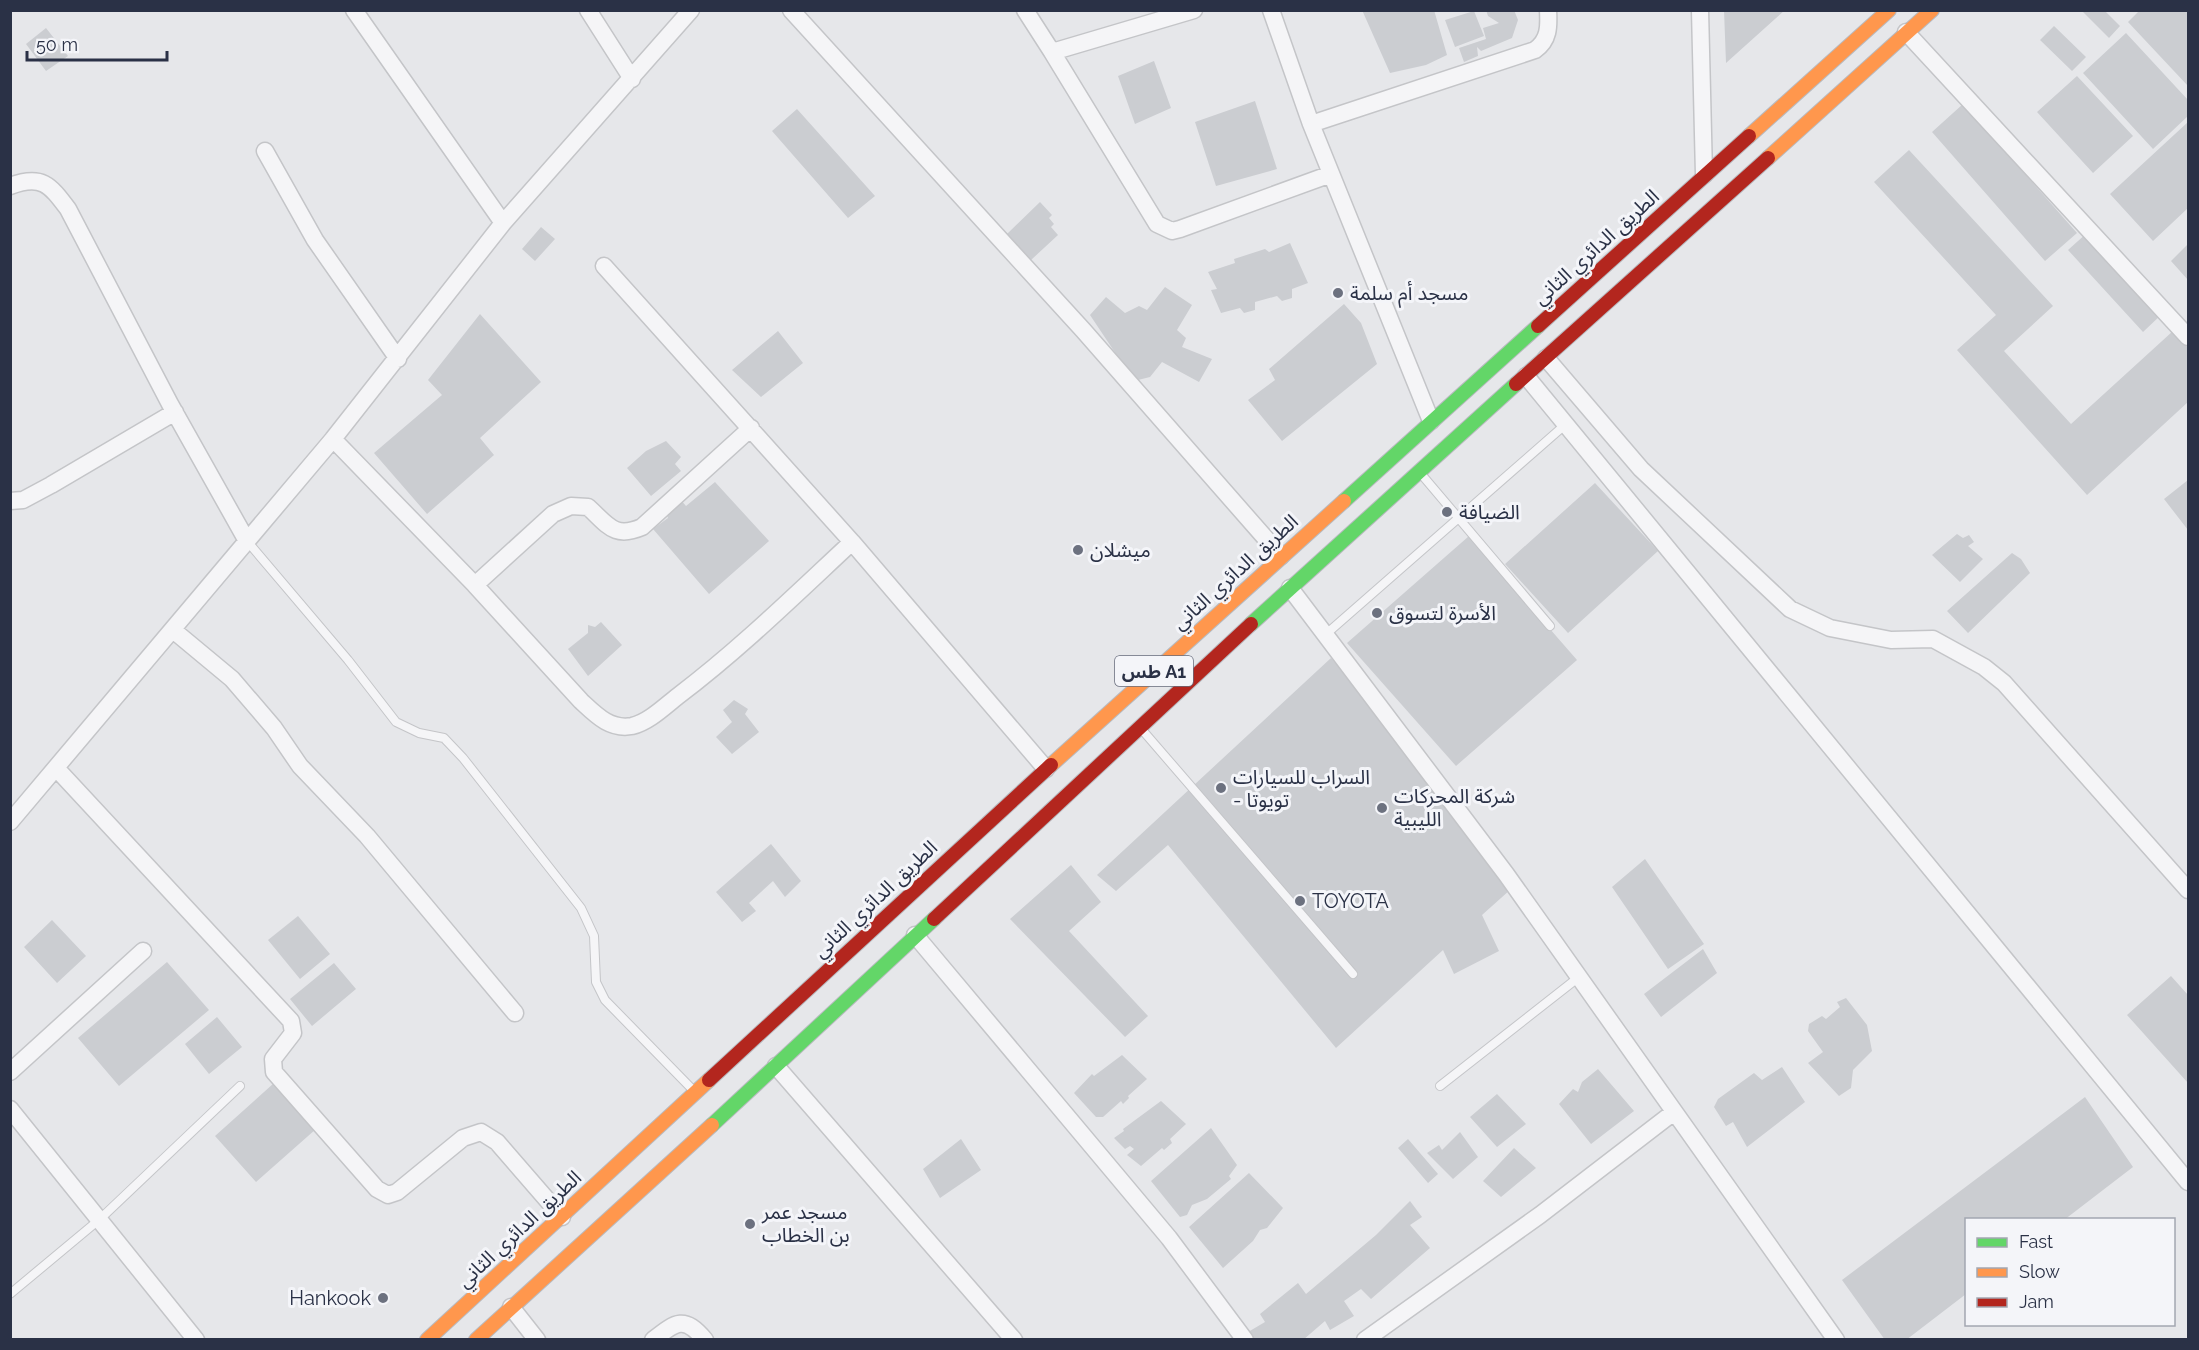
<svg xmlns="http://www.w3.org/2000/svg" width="2199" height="1350" font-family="Raleway,'Noto Sans Arabic',sans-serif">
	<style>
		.building { fill: #cbcdd1 }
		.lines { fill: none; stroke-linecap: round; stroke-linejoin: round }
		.lane-casing { stroke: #c4c5c8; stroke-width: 10 }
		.street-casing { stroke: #c4c5c8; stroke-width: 19 }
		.fast-casing { stroke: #b8babf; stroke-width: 16 }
		.slow-casing { stroke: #b8babf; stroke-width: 16 }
		.jam-casing { stroke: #b8babf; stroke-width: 16 }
		.lane { stroke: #f5f5f7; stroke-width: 8 }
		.street { stroke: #f5f5f7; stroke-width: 16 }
		.fast { stroke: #63d668; stroke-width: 14 }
		.slow { stroke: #ff974d; stroke-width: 14 }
		.jam { stroke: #b3261e; stroke-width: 14 }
		.poi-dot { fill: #6c717f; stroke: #f4f5f9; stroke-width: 2 }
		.labels { text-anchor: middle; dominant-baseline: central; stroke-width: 6; stroke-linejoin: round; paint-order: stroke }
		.shield { fill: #f4f5f9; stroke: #676c7c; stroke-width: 1.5 }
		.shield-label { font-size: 18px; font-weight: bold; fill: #2a3146 }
		.street-label { font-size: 20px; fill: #2a3146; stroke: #f4f5f9 }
		.poi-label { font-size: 20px; fill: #2a3146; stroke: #f4f5f9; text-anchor: start }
	</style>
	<rect width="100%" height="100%" fill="#e6e7ea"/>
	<path class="building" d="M 1362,10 L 1434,10 L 1447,55 L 1426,65 L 1390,73 Z
		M 1486,10 L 1514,10 L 1518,20 L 1512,38 L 1481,51 L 1477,47 L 1478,56 L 1464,62 L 1459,48 L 1486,39 L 1483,28 L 1499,23 L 1488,16 Z
		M 1724,10 L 1785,10 L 1726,63 Z
		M 2081,10 L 2104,10 L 2120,26 L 2109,38 Z
		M 2140,10 L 2188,10 L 2188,86 L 2128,22 Z
		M 1474,11 L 1484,36 L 1455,47 L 1445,20 Z
		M 2054,26 L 2086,57 L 2072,71 L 2040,40 Z
		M 46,28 L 68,56 L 46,71 L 26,44 Z
		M 2126,33 L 2188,100 L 2188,116 L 2153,149 L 2083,73 Z
		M 1154,61 L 1171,108 L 1135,124 L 1118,76 Z
		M 2077,76 L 2133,136 L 2093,173 L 2037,112 Z
		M 1255,101 L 1277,169 L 1216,186 L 1195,122 Z
		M 1963,104 L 2077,233 L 2045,261 L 1932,132 Z
		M 797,109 L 875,196 L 848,218 L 772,131 Z
		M 2188,122 L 2188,208 L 2153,241 L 2110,194 Z
		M 1909,150 L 2053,306 L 2004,351 L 2071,424 L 2173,331 L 2188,348 L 2188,402 L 2087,495 L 1957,350 L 1996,315 L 1874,182 Z
		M 1040,202 L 1052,215 L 1049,218 L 1054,224 L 1051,227 L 1058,235 L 1031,260 L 1007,234 Z
		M 541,227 L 555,239 L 535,261 L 522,249 Z
		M 2088,232 L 2162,314 L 2143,332 L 2068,250 Z
		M 1290,243 L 1308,283 L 1292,289 L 1292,298 L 1282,301 L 1277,296 L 1255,302 L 1255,310 L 1244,313 L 1240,308 L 1221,313 L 1211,290 L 1217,289 L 1208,272 L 1235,263 L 1234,259 L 1265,249 L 1269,252 Z
		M 2188,244 L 2188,280 L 2171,261 Z
		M 1165,287 L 1192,305 L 1177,330 L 1186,338 L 1182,347 L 1212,359 L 1199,382 L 1162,362 L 1150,377 L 1134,381 L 1090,315 L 1106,297 L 1125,313 L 1139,306 L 1147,310 Z
		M 1344,304 L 1361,323 L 1377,364 L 1282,441 L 1248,400 L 1275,380 L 1269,369 Z
		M 480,314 L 541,382 L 480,438 L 494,455 L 427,514 L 374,453 L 442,395 L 428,380 Z
		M 778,331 L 803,363 L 761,397 L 732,370 Z
		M 666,441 L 681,457 L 675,464 L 681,471 L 651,496 L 627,468 L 646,451 Z
		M 2188,480 L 2188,530 L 2164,499 Z
		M 715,482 L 769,541 L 709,594 L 653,529 L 668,518 L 665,510 L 680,499 L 686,506 Z
		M 1595,483 L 1658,551 L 1568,633 L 1505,564 Z
		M 1957,534 L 1963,538 L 1969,535 L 1974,542 L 1968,546 L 1983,559 L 1960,582 L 1932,555 Z
		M 1469,536 L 1577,660 L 1456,766 L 1347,643 Z
		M 2012,553 L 2021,559 L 2030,573 L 1968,633 L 1947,611 Z
		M 601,622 L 622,645 L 588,676 L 568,649 L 588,633 L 588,625 L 595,627 Z
		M 1331,658 L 1520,881 L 1482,915 L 1499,951 L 1454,974 L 1443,950 L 1336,1048 L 1168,845 L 1116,891 L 1097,875 Z
		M 734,700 L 748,709 L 745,714 L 759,732 L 732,754 L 716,737 L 732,722 L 723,710 Z
		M 771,844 L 801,881 L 785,897 L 773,881 L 749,903 L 756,911 L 742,922 L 716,892 Z
		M 1645,859 L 1704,944 L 1668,969 L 1612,887 Z
		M 1071,865 L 1101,902 L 1069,931 L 1148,1016 L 1125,1037 L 1010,919 Z
		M 298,916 L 330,954 L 300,979 L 268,940 Z
		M 52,920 L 86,956 L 57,983 L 24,947 Z
		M 1703,949 L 1717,973 L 1661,1017 L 1644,994 Z
		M 167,962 L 209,1010 L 119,1086 L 78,1038 Z
		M 334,963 L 356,989 L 312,1026 L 290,999 Z
		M 2171,976 L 2188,995 L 2188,1083 L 2127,1015 Z
		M 1846,998 L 1867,1025 L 1872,1051 L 1853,1070 L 1851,1088 L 1839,1096 L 1808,1063 L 1823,1052 L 1808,1031 L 1809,1024 L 1822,1016 L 1826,1019 L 1840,1007 L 1837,1002 Z
		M 217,1017 L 242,1047 L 209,1074 L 185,1044 Z
		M 1122,1055 L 1147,1079 L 1128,1096 L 1129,1098 L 1123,1104 L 1121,1101 L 1103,1117 L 1096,1117 L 1074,1093 L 1092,1074 L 1094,1076 Z
		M 1782,1067 L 1805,1102 L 1747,1147 L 1733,1122 L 1726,1126 L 1714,1107 L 1718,1099 L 1754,1073 L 1762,1080 Z
		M 1598,1069 L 1634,1111 L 1591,1144 L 1559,1104 L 1573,1089 L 1578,1092 L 1582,1082 Z
		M 274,1083 L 316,1129 L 256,1182 L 215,1136 Z
		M 1497,1094 L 1526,1124 L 1497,1147 L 1470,1117 Z
		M 2085,1097 L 2133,1167 L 2064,1220 L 1966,1220 L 1966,1294 L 1906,1340 L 1885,1340 L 1842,1280 Z
		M 1161,1101 L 1186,1124 L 1170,1139 L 1172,1143 L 1164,1150 L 1162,1148 L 1141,1166 L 1127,1155 L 1134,1149 L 1130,1146 L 1125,1149 L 1114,1138 L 1124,1131 L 1123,1129 Z
		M 1211,1128 L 1237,1165 L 1229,1176 L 1231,1179 L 1207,1199 L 1192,1205 L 1187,1215 L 1180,1217 L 1151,1181 Z
		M 1460,1132 L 1478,1157 L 1453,1179 L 1427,1153 L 1439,1145 L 1442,1150 Z
		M 961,1139 L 981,1170 L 940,1198 L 923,1169 Z
		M 1408,1139 L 1438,1174 L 1428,1183 L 1398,1148 Z
		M 1514,1148 L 1536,1168 L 1501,1197 L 1483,1181 Z
		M 1249,1173 L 1283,1208 L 1267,1228 L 1260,1230 L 1253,1241 L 1223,1268 L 1189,1227 Z
		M 1410,1201 L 1422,1217 L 1410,1225 L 1430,1248 L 1371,1299 L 1361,1289 L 1344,1301 L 1354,1316 L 1330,1330 L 1325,1321 L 1303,1340 L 1247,1340 L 1243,1335 L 1265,1322 L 1260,1314 L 1298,1283 L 1306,1294 L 1376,1235 Z"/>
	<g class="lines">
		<defs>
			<path id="lane" d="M 1422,475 L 1550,626
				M 247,541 L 348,660 L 396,722 L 419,733 L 444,738 L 463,758 L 581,908 L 594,936 L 596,982 L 605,1000 L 692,1089
				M 1325,635 L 1566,424
				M 1144,732 L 1353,974
				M 1440,1086 L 1579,977
				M 10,1294 L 100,1219 L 240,1086"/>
			<path id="street" d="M 354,10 L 503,223
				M 588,10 L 632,79
				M 791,10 L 1083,330 L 1281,556
				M 1025,10 L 1052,52 L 1194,10
				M 1271,10 L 1311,124 L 1431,421
				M 1700,10 L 1704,175
				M 1906,32 L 2188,337
				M 1052,52 L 1157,224 L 1172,231 L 1180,229 L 1331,174
				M 1311,124 L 1535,50 C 1549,40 1549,27 1548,10
				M 265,151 L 315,240 L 398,359
				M 10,186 C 42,174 50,185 68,209 L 170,404 L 247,541
				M 604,266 L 852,542 L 1046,769
				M 1546,358 L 1641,469 L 1790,609 L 1830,628 L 1891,640 L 1933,639 L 1984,667 L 2004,683 L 2188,890
				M 1526,376 L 2188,1182
				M 333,439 L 475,585 L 581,701 C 596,715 610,730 632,726 C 649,722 665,706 678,696 C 740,649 795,595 852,542
				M 10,501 L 23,500 L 51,485 L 175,412
				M 475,585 L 553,514 L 571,506 L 588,507 C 608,525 614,539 642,527 L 751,428
				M 1290,588 L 1506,874 L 1836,1340
				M 173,630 L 232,679 L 274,728 L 300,766 L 367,836 L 515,1013
				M 56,768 L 291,1021 L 293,1033 L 273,1059 L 274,1072 L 377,1189 L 388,1195 L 397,1192 L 463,1138 L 481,1132 L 497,1142 L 562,1217
				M 10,822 L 333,439 L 503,223 L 691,10
				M 915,935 L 1169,1238 L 1245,1340
				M 776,1066 L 1014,1340
				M 10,1072 L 143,951
				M 10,1109 L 196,1340
				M 511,1307 L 537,1340
				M 653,1340 C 676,1322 684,1315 705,1340
				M 1365,1340 L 1540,1215 L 1674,1112"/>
			<path id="fast" d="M 1344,501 L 1538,326
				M 1251,624 L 1516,384
				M 712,1125 L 934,919"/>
			<path id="slow" d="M 1749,136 L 1889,10
				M 1768,158 L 1932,10
				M 1051,765 L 1344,501
				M 427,1340 L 709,1080
				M 476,1340 L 712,1125"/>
			<path id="jam" d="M 1538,326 L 1749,136
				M 1516,384 L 1768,158
				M 934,919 L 1251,624
				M 709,1080 L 1051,765"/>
		</defs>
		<use href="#lane" class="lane-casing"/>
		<use href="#street" class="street-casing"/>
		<use href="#fast" class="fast-casing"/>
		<use href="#slow" class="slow-casing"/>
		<use href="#jam" class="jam-casing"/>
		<use href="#lane" class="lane"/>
		<use href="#street" class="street"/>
		<use href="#fast" class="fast"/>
		<use href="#slow" class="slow"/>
		<use href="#jam" class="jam"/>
	</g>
	<g class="poi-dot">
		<circle cx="1338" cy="293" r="6"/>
		<circle cx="1447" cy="512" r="6"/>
		<circle cx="1078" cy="550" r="6"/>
		<circle cx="1377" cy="613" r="6"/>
		<circle cx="1221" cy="788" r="6"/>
		<circle cx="1382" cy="808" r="6"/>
		<circle cx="1300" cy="901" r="6"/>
		<circle cx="750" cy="1224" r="6"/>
		<circle cx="383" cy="1298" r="6"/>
	</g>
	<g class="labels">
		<rect class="shield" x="1115" y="656" width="78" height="30" rx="4.5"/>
		<g class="shield-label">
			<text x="1154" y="671">طس A1</text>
		</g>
		<g class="street-label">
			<text transform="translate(1596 247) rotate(-42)">الطريق الدائري الثاني</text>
			<text transform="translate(1235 572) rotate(-42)">الطريق الدائري الثاني</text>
			<text transform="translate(875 899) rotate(-43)">الطريق الدائري الثاني</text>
			<text transform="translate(519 1229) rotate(-43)">الطريق الدائري الثاني</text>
		</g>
		<g class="poi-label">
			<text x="1350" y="293">مسجد أم سلمة</text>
			<text x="1459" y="512">الضيافة</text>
			<text x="1090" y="550">ميشلان</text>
			<text x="1389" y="613">الأسرة لتسوق</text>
			<text x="1233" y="777">السراب للسيارات<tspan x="1233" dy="23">- تويوتا</tspan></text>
			<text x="1394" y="796">شركة المحركات<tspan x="1394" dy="23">الليبية</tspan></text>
			<text x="1312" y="901">TOYOTA</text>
			<text x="762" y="1212">مسجد عمر<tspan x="762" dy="23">بن الخطاب</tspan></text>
			<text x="371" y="1298" text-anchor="end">Hankook</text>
		</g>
	</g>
	<rect width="2199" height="1350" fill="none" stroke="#2a3146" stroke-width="24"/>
	<rect x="1965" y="1218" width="210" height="108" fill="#f4f5f9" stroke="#a3a7b1" stroke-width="1.5"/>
	<rect x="1977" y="1238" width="30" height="9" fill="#63d668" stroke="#a3a7b1" stroke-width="1.5"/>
	<text x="2019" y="1248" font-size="18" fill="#2a3146">Fast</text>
	<rect x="1977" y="1268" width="30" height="9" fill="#ff974d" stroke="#a3a7b1" stroke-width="1.5"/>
	<text x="2019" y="1278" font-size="18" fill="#2a3146">Slow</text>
	<rect x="1977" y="1298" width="30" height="9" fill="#b3261e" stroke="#a3a7b1" stroke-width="1.5"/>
	<text x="2019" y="1308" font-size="18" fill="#2a3146">Jam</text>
	<path d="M27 51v9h140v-9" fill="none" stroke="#2a3146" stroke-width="3"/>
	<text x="36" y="51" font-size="18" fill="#2a3146" stroke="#f4f5f9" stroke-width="4.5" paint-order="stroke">50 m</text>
</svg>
